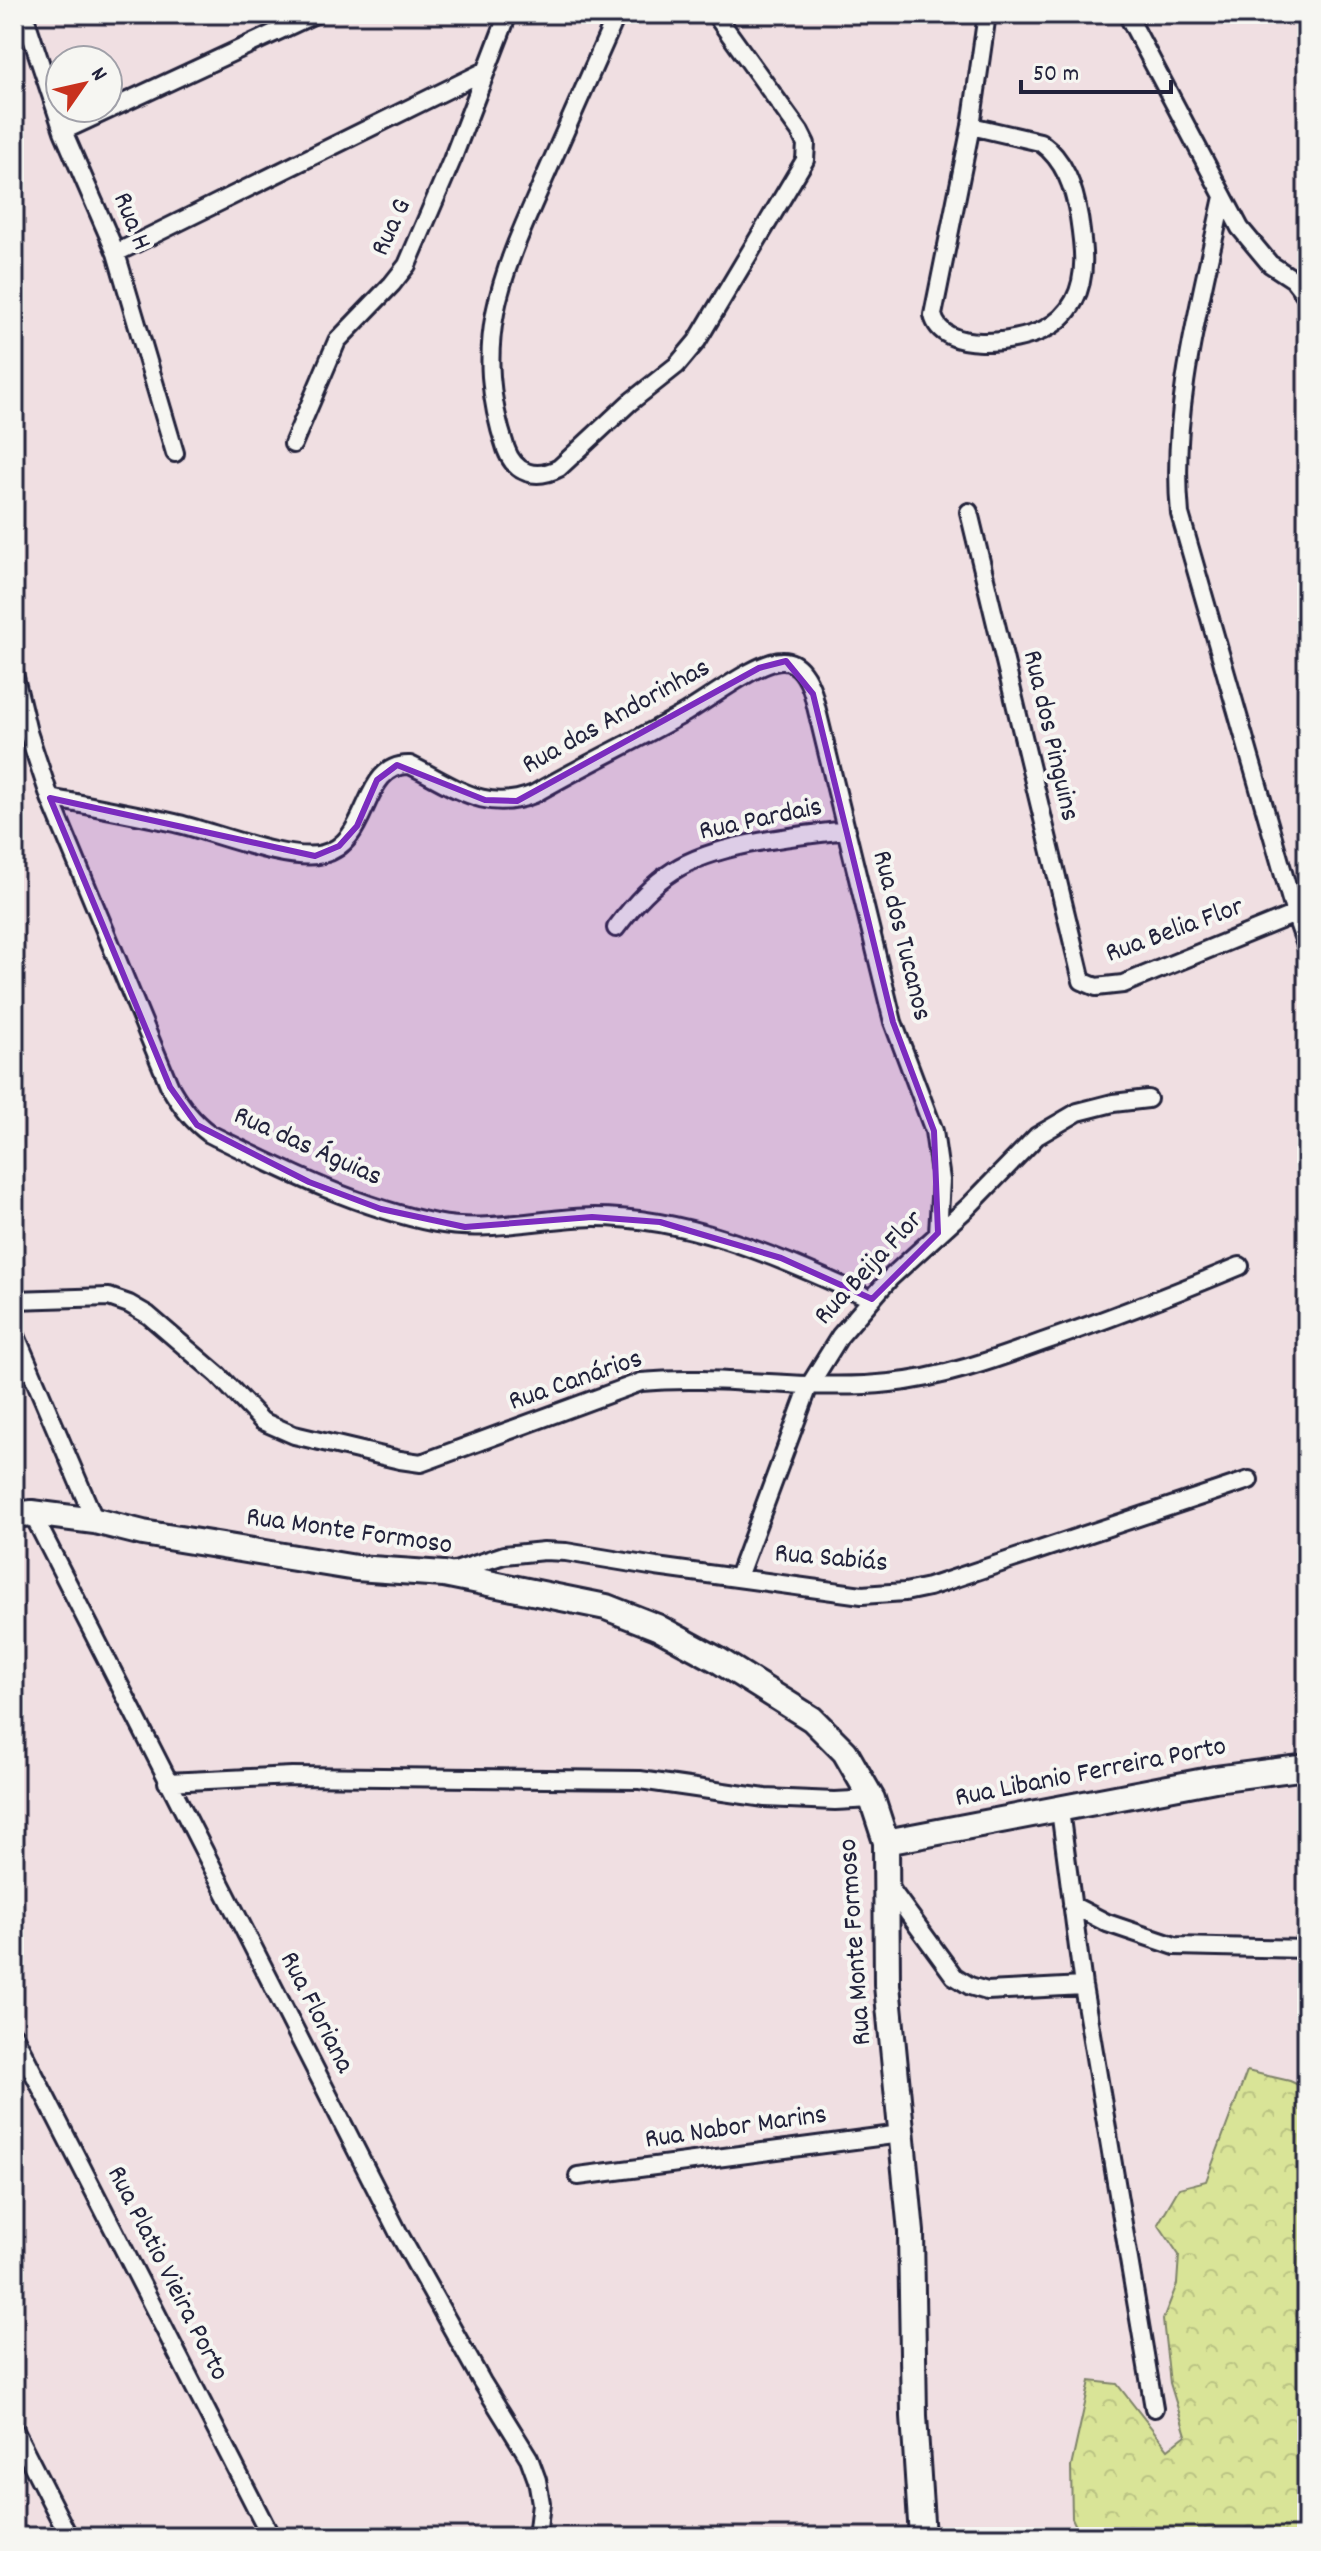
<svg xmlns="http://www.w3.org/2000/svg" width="1321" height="2551" font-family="Dekko,sans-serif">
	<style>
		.forest { fill: url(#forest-crowns); stroke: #7e8369; stroke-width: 2 }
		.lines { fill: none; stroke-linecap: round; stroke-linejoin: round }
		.street-casing { stroke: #22223b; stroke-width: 22 }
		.secondary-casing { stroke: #22223b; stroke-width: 30 }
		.street { stroke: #f6f6f2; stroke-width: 16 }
		.secondary { stroke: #f6f6f2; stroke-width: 24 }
		.marked { fill: #7b2cbf; fill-opacity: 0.2; stroke: #7b2cbf; stroke-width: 6; stroke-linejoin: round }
		.labels { text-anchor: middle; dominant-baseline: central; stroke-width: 8; stroke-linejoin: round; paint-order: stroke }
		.street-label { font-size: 28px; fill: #22223b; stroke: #f6f6f2 }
	</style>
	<defs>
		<pattern id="forest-crowns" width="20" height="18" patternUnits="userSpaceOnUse" patternTransform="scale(2)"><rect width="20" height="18" fill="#d9e497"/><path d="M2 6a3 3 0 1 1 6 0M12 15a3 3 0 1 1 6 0" fill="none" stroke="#bac383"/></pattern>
	</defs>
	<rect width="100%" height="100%" fill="#f0dfe2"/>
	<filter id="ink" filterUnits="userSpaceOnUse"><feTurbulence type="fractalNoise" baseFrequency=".0125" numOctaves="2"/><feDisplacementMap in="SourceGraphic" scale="16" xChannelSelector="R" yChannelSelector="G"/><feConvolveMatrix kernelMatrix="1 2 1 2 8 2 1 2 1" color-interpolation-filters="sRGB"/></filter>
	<g filter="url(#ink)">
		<path class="forest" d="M 1247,2071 L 1290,2081 L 1307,2089 L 1307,2537 L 1081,2537 L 1072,2518 L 1071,2467 L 1090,2381 L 1117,2384 L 1168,2449 L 1186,2435 L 1170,2383 L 1163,2320 L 1177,2284 L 1179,2255 L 1158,2224 L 1179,2188 L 1206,2181 Z"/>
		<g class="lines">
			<defs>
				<path id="street" d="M 24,14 L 63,131 L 116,253 L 175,453
					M 617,14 C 594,66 571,118 548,170 C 504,270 469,338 506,449 C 515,474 536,480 559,468 L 629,403 L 677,365 L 697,341 L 805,160 L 806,144 L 800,132 L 715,14
					M 1127,14 L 1240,228 L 1270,264 L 1293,279 L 1307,297
					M 971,126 L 1040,142 C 1065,160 1074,188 1079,217 C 1083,244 1088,275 1074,301 C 1067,314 1056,324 1043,330 C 1016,343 942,354 933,315 L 971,126 L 987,14
					M 63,131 L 315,14
					M 1223,197 C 1201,300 1170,408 1180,514 L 1295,914 L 1307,948
					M 116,253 L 485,71
					M 293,444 L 337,341 L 392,284 L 407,265 L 452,160 L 508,14
					M 969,512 L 1082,981 L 1096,987 L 1123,984 L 1295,914 L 1303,906 L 1307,896
					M 14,673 L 28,732 L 50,798 L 170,1087 C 181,1106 192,1121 210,1134 C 283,1170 356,1207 436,1223 C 488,1233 542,1218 594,1217 C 693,1217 783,1260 872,1299
					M 50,798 C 91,806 133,814 175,823 C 211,831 289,863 323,854 C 372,842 360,763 410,765 C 454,786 485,814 534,794 C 584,765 635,741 685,713 C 708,700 758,661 782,661 C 799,660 809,680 813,694 L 893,1022 L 934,1131 L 941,1180 L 938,1233
					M 616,928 C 631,908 651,885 673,871 C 716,843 796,836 847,830
					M 14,1300 L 109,1297 L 129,1304 L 148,1315 L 218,1375 L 262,1421 L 294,1435 L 400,1460 L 421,1463 L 641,1382 C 724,1374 807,1392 890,1383 C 942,1378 993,1360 1042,1342 C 1109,1319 1175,1293 1240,1266
					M 14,1331 L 95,1521
					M 32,1513 L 399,2234 L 482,2382 L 529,2458 L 537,2480 L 541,2503 L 537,2537
					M 449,1573 L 504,1555 L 544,1551 L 566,1552 L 656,1567 L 862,1595 L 905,1592 L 929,1587 L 1249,1480
					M 738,1577 L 809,1386 L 840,1336 L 890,1278 L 968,1207 L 1037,1136 L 1078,1112 L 1113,1103 L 1148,1099
					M 167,1782 L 292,1776 L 640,1780 L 765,1798 L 835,1801 L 872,1799
					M 1060,1810 L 1083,1986 L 1154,2408
					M 887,1884 L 954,1976 L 970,1986 L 987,1991 L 1083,1986
					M 1072,1905 L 1107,1923 L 1175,1946 L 1307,1949
					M 14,2035 L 271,2537
					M 578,2176 L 901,2134
					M 14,2429 L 69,2537"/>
				<path id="secondary" d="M 14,1515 L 32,1513 L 95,1521 L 143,1533 L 356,1568 L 444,1574 L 606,1607 L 657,1627 L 718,1660 L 812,1719 L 845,1752 L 872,1799 L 886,1842 L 887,1985 L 911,2232 L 914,2416 L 922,2537
					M 886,1842 L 1215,1779 L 1307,1767"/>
			</defs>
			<use href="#street" class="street-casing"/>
			<use href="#secondary" class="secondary-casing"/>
			<use href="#street" class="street"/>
			<use href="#secondary" class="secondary"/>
		</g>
	</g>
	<path class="marked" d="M 786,661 L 813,694 L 893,1022 L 934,1131 L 938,1233 L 872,1299 L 781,1258 L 660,1222 L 592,1217 L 465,1227 L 381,1209 L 309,1182 L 197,1125 L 170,1087 L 50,798 L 315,856 L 339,846 L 357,826 L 377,780 L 397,765 L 485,800 L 517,801 L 759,668 Z"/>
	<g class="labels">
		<g class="street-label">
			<text transform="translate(130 222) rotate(68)">Rua H</text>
			<text transform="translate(393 228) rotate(-65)">Rua G</text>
			<text transform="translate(617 718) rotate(-29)">Rua das Andorinhas</text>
			<text transform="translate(1049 736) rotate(77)">Rua dos Pinguins</text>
			<text transform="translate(761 821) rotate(-12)">Rua Pardais</text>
			<text transform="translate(1175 932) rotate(-20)">Rua Belia Flor</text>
			<text transform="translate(900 936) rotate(76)">Rua dos Tucanos</text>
			<text transform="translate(307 1148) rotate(24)">Rua das Águias</text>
			<text transform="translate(870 1269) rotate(-47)">Rua Beija Flor</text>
			<text transform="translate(576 1382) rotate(-19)">Rua Canários</text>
			<text transform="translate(349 1533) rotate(8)">Rua Monte Formoso</text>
			<text transform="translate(831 1560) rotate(5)">Rua Sabiás</text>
			<text transform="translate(1091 1774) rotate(-11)">Rua Libanio Ferreira Porto</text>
			<text transform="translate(857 1942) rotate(-94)">Rua Monte Formoso</text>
			<text transform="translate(315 2013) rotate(63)">Rua Floriana</text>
			<text transform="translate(736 2129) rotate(-8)">Rua Nabor Marins</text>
			<text transform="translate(166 2274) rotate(63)">Rua Platio Vieira Porto</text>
		</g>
	</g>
	<rect width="1321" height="2551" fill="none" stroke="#f6f6f2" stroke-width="48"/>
	<rect x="24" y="24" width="1273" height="2503" fill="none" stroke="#22223b" stroke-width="3" filter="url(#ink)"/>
	<g transform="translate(84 84) rotate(56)"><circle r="38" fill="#f6f6f2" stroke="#a1a1a9" stroke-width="2"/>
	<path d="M0-6L14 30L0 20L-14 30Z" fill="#c8321e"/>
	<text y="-12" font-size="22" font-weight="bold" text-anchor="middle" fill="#22223b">N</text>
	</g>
	<path d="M1021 80v12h150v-12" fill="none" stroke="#22223b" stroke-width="4"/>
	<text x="1033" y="80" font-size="24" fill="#22223b" stroke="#f6f6f2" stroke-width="6" paint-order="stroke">50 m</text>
</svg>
